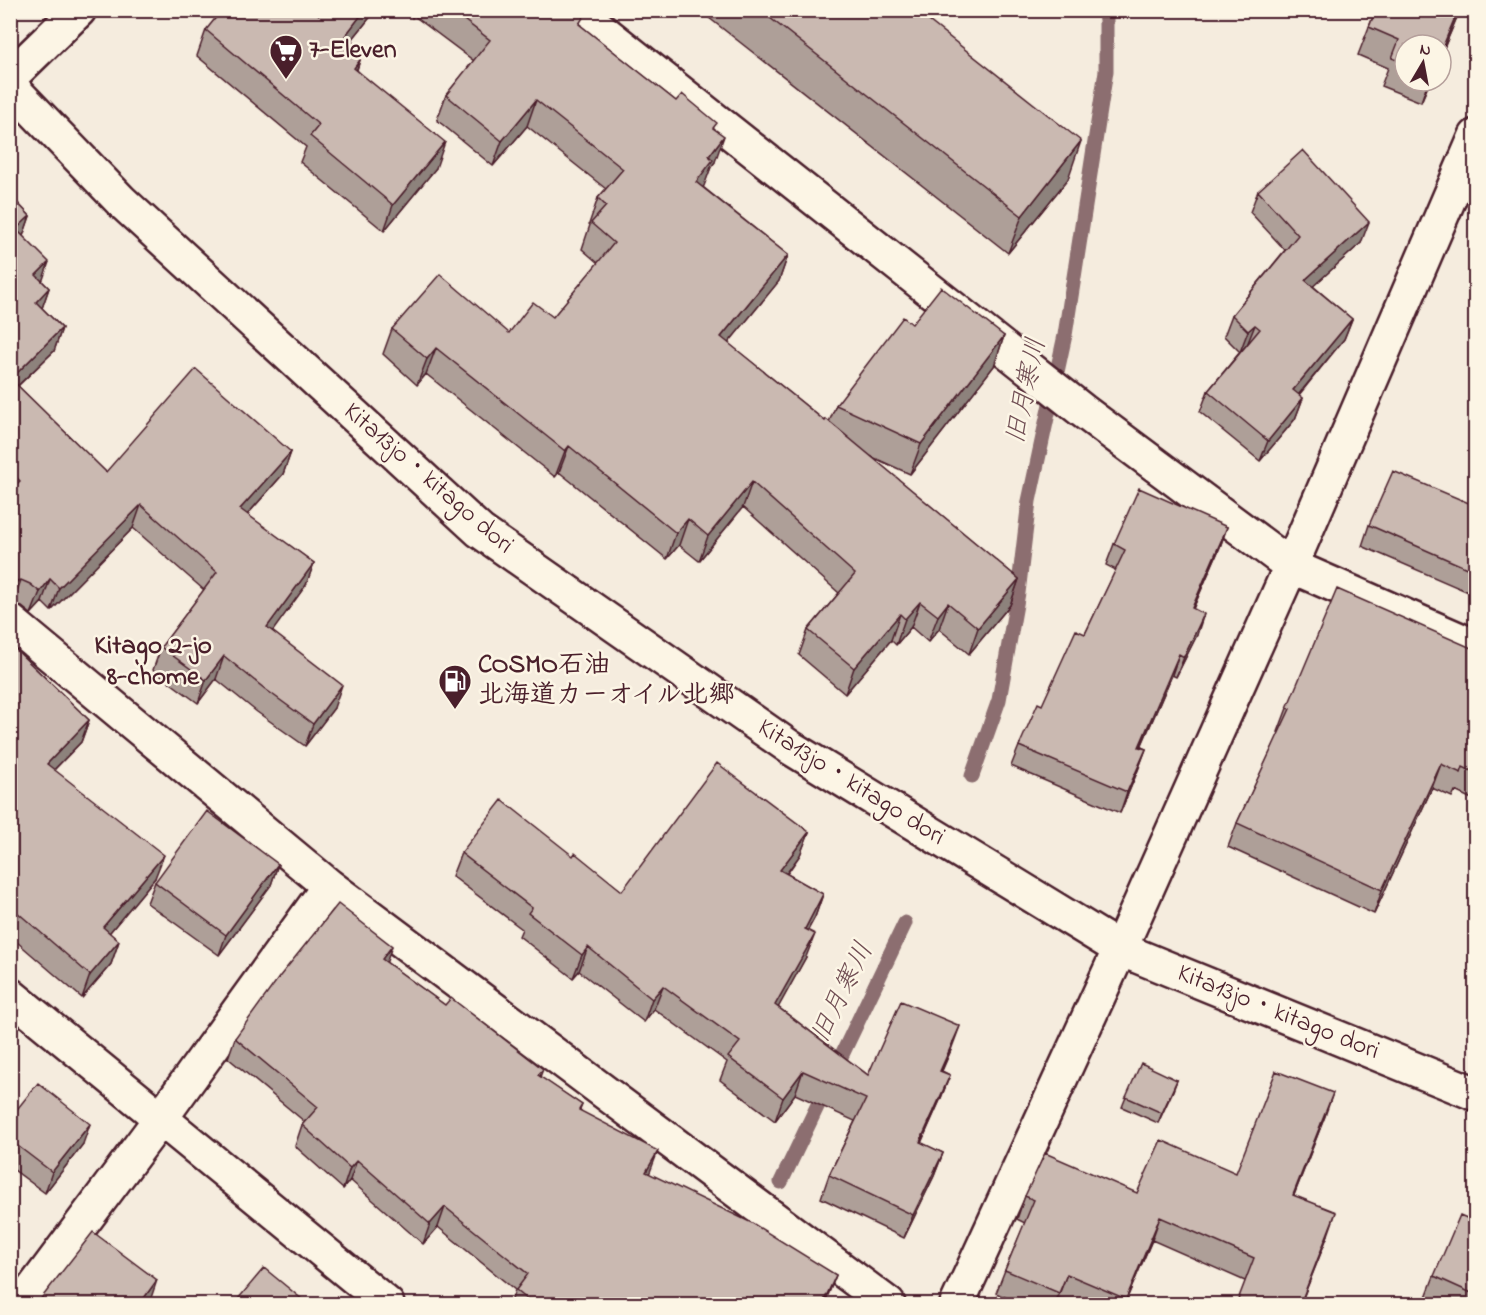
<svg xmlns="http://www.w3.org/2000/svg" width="1486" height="1315" font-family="'Indie Flower','Klee One',sans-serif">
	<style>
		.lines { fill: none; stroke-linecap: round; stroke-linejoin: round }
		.stream { stroke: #8c6e70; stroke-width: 15 }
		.street-casing { stroke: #4a1f2b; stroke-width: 38 }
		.secondary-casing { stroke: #4a1f2b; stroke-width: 38 }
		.street { stroke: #fcf5e5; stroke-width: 33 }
		.secondary { stroke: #fcf5e5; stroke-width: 33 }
		.wall { fill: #ae9f98; stroke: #4a1f2b; stroke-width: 1.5 }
		.shaded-wall { fill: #8d827c; stroke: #4a1f2b; stroke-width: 1.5 }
		.building { fill: #cab9b1; stroke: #4a1f2b; stroke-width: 1.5 }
		.labels { text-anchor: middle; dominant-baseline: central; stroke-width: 5; stroke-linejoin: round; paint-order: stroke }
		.poi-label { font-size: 26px; font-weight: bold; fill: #4a1f2b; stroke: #fcf5e5; text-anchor: start }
		.street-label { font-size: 26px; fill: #4a1f2b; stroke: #fcf5e5 }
		.water-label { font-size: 27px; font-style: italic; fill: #704d53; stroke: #fcf5e5 }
		.neighbourhood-label { font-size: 27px; font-weight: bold; fill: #4a1f2b; stroke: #fcf5e5 }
	</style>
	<rect width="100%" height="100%" fill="#f5ecde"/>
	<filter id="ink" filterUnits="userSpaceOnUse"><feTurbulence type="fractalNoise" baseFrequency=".0167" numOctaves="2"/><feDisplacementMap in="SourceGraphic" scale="12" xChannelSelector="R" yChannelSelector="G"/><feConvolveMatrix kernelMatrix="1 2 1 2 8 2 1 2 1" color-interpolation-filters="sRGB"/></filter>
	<g filter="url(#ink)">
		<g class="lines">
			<path class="stream" d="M 972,776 L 999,700 L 1018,593 L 1029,501 L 1065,335 L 1106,71 L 1106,19 L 1103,10
				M 781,1182 L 905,923"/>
			<defs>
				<path id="street" d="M 576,10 L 1083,411 L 1291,566 L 1476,647
					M 10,77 L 79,10
					M 10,621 L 329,886 L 888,1304
					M 10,995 L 387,1304
					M 22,1304 L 161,1118 L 329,886
					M 957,1304 L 1120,949 L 1291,566 L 1476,136"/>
				<path id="secondary" d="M 10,86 L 121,201 L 480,531 L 791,748 L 1120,949 L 1476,1094"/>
			</defs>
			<use href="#street" class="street-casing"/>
			<use href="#secondary" class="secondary-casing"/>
			<use href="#street" class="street"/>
			<use href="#secondary" class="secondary"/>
		</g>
		<path class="wall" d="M 376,10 L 351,41 L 354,43 L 351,52 L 360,60 L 357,70 L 436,168 L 384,231 L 300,162 L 306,147 L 197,56 L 206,30 L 319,15 Z
			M 403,10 L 577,10 L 581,26 L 676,101 L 715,129 L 715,162 L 711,167 L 703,187 L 788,255 L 779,281 L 728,343 L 825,421 L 829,422 L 836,405 L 912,324 L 1004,336 L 994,366 L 910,474 L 870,456 L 1019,579 L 1010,605 L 969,654 L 939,629 L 928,642 L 911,627 L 896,645 L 891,640 L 845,694 L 799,655 L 808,630 L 839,593 L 743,507 L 699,561 L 679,545 L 667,559 L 559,472 L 555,477 L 426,374 L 417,385 L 383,354 L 392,329 L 509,333 L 553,317 L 598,263 L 582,249 L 590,225 L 589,224 L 598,198 L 606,189 L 527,126 L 493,166 L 437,120 L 446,95 L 474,61 L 414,16 L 412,18 Z
			M 699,10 L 915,10 L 1068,179 L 1008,253 Z
			M 1365,10 L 1460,10 L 1441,55 L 1441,45 L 1405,45 L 1405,81 L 1430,81 L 1421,102 L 1381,86 L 1388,68 L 1358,55 L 1374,14 Z
			M 1258,191 L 1361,243 L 1313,286 L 1352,319 L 1344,339 L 1299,395 L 1303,398 L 1295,419 L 1260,461 L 1200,412 L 1208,391 L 1240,352 L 1224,336 L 1232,315 L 1285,250 L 1250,212 Z
			M 10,195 L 30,216 L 23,236 L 42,281 L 49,288 L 42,308 L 62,328 L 54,351 L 18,386 L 106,472 L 291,452 L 283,474 L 247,515 L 314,563 L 306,585 L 272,631 L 334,708 L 305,746 L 257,712 L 216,679 L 198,703 L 153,670 L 161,647 L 204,590 L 133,528 L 51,611 L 42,602 L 31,614 L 22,607 L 13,602 L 10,603 Z
			M 1476,506 L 1476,597 L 1472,596 L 1473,594 L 1362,546 L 1369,525 Z
			M 1227,527 L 1220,547 L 1193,609 L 1197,635 L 1176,677 L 1172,675 L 1141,747 L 1146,749 L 1138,770 L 1120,813 L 1011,766 L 1019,746 L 1085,634 L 1116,570 L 1106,565 L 1114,544 Z
			M 10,644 L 89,720 L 81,742 L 54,770 L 155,878 L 109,933 L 119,941 L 111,964 L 82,998 L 10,936 Z
			M 1476,650 L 1476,801 L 1455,791 L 1452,797 L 1432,788 L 1374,914 L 1228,847 L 1237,823 L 1280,732 L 1278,732 L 1287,708 Z
			M 809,832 L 800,855 L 787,874 L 823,894 L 815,917 L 808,930 L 806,957 L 778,1007 L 868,1075 L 951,1050 L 942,1071 L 950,1075 L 941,1098 L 921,1143 L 943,1153 L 934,1176 L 904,1238 L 821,1198 L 829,1175 L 855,1121 L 795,1094 L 775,1121 L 720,1080 L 727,1062 L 654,1009 L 644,1022 L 579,971 L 573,978 L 519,936 L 522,929 L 452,876 L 461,853 L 573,856 L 622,891 Z
			M 278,864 L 271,885 L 219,955 L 147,903 L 155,882 Z
			M 386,962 L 445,1005 L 543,1069 L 540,1077 L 582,1105 L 580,1110 L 649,1174 L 836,1275 L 824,1305 L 510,1305 L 515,1290 L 438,1227 L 423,1244 L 350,1180 L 343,1189 L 295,1146 L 302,1125 L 305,1122 L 228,1058 L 235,1038 Z
			M 1177,1080 L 1158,1123 L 1122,1107 L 1126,1097 Z
			M 1325,1116 L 1294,1195 L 1328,1235 L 1301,1303 L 1245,1281 L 1152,1240 L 1124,1305 L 1075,1305 L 1058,1297 L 1055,1305 L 1023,1305 L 996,1293 L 1005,1270 L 1025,1223 L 1017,1219 L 1025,1196 L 1137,1193 L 1236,1173 Z
			M 10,1118 L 83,1144 L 45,1193 L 10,1167 Z
			M 1476,1222 L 1476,1305 L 1423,1305 L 1434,1276 Z"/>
		<path class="shaded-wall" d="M 365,10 L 376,10 L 335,61 L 345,36 Z
			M 1458,10 L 1460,10 L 1441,55 L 1441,51 Z
			M 360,60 L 351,86 L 354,68 Z
			M 1428,81 L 1430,81 L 1421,102 Z
			M 536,100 L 527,126 L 493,166 L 502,141 Z
			M 724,136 L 715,162 L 711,167 L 704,186 L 687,208 L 696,182 L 709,156 Z
			M 1081,141 L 1068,179 L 1008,253 L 1022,216 Z
			M 445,142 L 436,168 L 384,231 L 393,205 Z
			M 30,216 L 22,239 L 16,229 Z
			M 1369,222 L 1361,243 L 1298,300 L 1305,280 Z
			M 788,255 L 779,281 L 712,363 L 721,337 Z
			M 49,262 L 41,285 L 36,275 Z
			M 49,288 L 41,311 L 36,302 Z
			M 1352,319 L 1344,339 L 1285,411 L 1293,390 Z
			M 1255,325 L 1247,345 L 1240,352 L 1248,331 Z
			M 62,328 L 54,351 L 10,393 L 11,379 Z
			M 1004,336 L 994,366 L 910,474 L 921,444 Z
			M 436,348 L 426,374 L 417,385 L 427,359 Z
			M 1303,398 L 1295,419 L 1260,461 L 1268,441 Z
			M 569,446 L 559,472 L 555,477 L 565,451 Z
			M 291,452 L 283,474 L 232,532 L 240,509 Z
			M 752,482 L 743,507 L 699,561 L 708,536 Z
			M 141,505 L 133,528 L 51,611 L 59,588 Z
			M 688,519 L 679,545 L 667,559 L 676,533 Z
			M 1227,527 L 1220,547 L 1184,629 L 1192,608 Z
			M 314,563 L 306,585 L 259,650 L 267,627 Z
			M 50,579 L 42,602 L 31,614 L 40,592 Z
			M 1019,579 L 1010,605 L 969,654 L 978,628 Z
			M 21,580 L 13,602 L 10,603 L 10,582 Z
			M 920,602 L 911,627 L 896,645 L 905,619 Z
			M 948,603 L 939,629 L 928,642 L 938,616 Z
			M 900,614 L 891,640 L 845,694 L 854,668 Z
			M 1204,614 L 1197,635 L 1176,677 L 1184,657 Z
			M 15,620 L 10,634 L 10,626 Z
			M 1179,654 L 1172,675 L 1132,767 L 1139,747 Z
			M 224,656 L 216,679 L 198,703 L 206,680 Z
			M 342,685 L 334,708 L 305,746 L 313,724 Z
			M 89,720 L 81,742 L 38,786 L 47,764 Z
			M 1146,749 L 1138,770 L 1120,813 L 1127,792 Z
			M 1441,764 L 1432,788 L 1374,914 L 1382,890 Z
			M 809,832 L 800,855 L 772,893 L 780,870 Z
			M 164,855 L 155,878 L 95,950 L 103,927 Z
			M 278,864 L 271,885 L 219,955 L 226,935 Z
			M 823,894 L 815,917 L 796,952 L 805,929 Z
			M 815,934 L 806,957 L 767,1028 L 775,1005 Z
			M 119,941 L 111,964 L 82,998 L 90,975 Z
			M 392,946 L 385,967 L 382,959 Z
			M 588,947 L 579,971 L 573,978 L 582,955 Z
			M 663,986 L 654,1009 L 644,1022 L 652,999 Z
			M 960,1026 L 951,1050 L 931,1094 L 940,1071 Z
			M 803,1071 L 795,1094 L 775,1121 L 783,1098 Z
			M 950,1075 L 941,1098 L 911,1165 L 920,1142 Z
			M 1177,1080 L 1173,1091 L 1158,1123 L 1162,1113 Z
			M 1333,1093 L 1325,1116 L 1285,1218 L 1293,1195 Z
			M 90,1124 L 83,1144 L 45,1193 L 52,1172 Z
			M 658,1151 L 650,1172 L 639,1193 L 646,1172 Z
			M 943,1153 L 934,1176 L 904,1238 L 913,1215 Z
			M 357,1160 L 350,1180 L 343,1189 L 350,1168 Z
			M 445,1207 L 438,1227 L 423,1244 L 430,1224 Z
			M 1336,1212 L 1328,1235 L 1300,1305 Z
			M 1160,1217 L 1152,1240 L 1124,1305 L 1123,1305 Z
			M 1067,1274 L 1055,1305 L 1059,1293 Z
			M 836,1275 L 824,1305 L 822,1305 Z
			M 157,1280 L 150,1301 L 147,1305 L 139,1305 Z"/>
		<path class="building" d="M 222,10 L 314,10 L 319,15 L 322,10 L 365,10 L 345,36 L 354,43 L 349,50 L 360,60 L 354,68 L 445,142 L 393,205 L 310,136 L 319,125 L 206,30 Z
			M 451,10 L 577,10 L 584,16 L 579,24 L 676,101 L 682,94 L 717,123 L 713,128 L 724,136 L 709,156 L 713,160 L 696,182 L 788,255 L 721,337 L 825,421 L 826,419 L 1019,579 L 978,628 L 948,603 L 938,616 L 920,602 L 905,619 L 900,614 L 854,668 L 808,630 L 855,574 L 752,482 L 708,536 L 688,519 L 676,533 L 569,446 L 565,451 L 436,348 L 427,359 L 392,329 L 440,274 L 509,333 L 533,302 L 553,317 L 614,243 L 591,223 L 606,206 L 598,198 L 623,169 L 536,100 L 502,141 L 446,95 L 490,40 Z
			M 760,10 L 915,10 L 1081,141 L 1022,216 Z
			M 1376,10 L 1458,10 L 1441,51 L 1441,45 L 1405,45 L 1405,63 L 1392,58 L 1399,40 L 1369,27 Z
			M 1303,150 L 1369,222 L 1305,280 L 1352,319 L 1293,390 L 1303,398 L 1268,441 L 1208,391 L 1260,329 L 1255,325 L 1248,331 L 1232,315 L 1298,235 L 1258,191 Z
			M 10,195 L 30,216 L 16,229 L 49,262 L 36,275 L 49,288 L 36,302 L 62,328 L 11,379 L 106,472 L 196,369 L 291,452 L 240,509 L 314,563 L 267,627 L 342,685 L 313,724 L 265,689 L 224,656 L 206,680 L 161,647 L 217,572 L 141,505 L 59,588 L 50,579 L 40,592 L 30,584 L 21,580 L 10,582 L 10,490 L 20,481 L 10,471 Z
			M 941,287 L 1004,336 L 921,444 L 836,405 L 903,317 L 912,324 Z
			M 1393,471 L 1476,506 L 1476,572 L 1369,525 Z
			M 1139,488 L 1227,527 L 1192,608 L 1204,614 L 1184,657 L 1179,654 L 1139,747 L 1146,749 L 1127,792 L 1019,746 L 1038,703 L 1042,705 L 1076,630 L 1085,634 L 1125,550 L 1114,544 Z
			M 1337,589 L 1476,650 L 1476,773 L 1463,767 L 1461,773 L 1441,764 L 1382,890 L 1237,823 L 1290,709 L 1287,708 Z
			M 10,616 L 15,620 L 10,626 Z
			M 10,644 L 89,720 L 47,764 L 164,855 L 103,927 L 119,941 L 90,975 L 10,906 Z
			M 717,763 L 809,832 L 780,870 L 823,894 L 805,929 L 815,934 L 775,1005 L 868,1075 L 901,1001 L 960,1026 L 940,1071 L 950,1075 L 920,1142 L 943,1153 L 913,1215 L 829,1175 L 866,1099 L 803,1071 L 783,1098 L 728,1057 L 740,1042 L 663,986 L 652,999 L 588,947 L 582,955 L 528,913 L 532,908 L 461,853 L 502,800 L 573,856 L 575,853 L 622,891 Z
			M 207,811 L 278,864 L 226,935 L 155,882 Z
			M 338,904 L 392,946 L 382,959 L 445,1005 L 451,998 L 543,1069 L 538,1075 L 582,1105 L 579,1110 L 658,1151 L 646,1172 L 752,1223 L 836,1275 L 822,1305 L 534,1305 L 516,1290 L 528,1274 L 445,1207 L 430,1224 L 357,1160 L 350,1168 L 302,1125 L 318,1107 L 235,1038 L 280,976 Z
			M 1141,1063 L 1177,1080 L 1162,1113 L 1126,1097 Z
			M 1276,1071 L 1333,1093 L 1293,1195 L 1336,1212 L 1301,1302 L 1306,1305 L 1236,1305 L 1254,1258 L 1160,1217 L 1126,1299 L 1067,1274 L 1059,1293 L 1005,1270 L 1034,1200 L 1025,1196 L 1045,1153 L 1137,1193 L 1161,1140 L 1236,1173 Z
			M 38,1083 L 90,1124 L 52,1172 L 10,1140 L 10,1118 Z
			M 1460,1215 L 1476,1222 L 1476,1295 L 1434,1276 Z
			M 93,1232 L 157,1280 L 139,1305 L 36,1305 Z
			M 264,1268 L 309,1305 L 233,1305 Z"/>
	</g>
	<defs>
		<symbol id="supermarket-pin" viewBox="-11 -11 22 30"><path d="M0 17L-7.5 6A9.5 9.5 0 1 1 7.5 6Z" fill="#4a1f2b" stroke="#fcf5e5"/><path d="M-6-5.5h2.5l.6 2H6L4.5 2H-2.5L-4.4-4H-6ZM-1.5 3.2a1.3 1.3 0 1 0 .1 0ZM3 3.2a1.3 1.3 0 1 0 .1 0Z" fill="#fff"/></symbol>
		<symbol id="fuel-pin" viewBox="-11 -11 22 30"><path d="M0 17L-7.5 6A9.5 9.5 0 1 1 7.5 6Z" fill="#4a1f2b" stroke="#fcf5e5"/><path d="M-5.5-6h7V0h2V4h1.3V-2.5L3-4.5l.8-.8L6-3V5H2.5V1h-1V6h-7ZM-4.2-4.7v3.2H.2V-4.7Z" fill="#fff"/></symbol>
	</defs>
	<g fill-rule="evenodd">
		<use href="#supermarket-pin" x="267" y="32" width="38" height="52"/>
		<use href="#fuel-pin" x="436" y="662" width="38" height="52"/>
	</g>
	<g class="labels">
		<g class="poi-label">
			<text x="309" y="51">7-Eleven</text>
			<text x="478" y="666">COSMO石油<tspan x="478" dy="30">北海道カーオイル北郷</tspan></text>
		</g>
		<g class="street-label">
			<text transform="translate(428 479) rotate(41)">Kita13jo・kitago dori</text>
			<text transform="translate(851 783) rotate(32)">Kita13jo・kitago dori</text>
			<text transform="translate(1278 1013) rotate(22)">Kita13jo・kitago dori</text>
		</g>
		<g class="water-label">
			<text transform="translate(1027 391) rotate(-78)">旧月寒川</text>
			<text transform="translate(843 993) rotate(-64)">旧月寒川</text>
		</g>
		<g class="neighbourhood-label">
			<text x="153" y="646">Kitago 2-jo<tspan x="153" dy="31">8-chome</tspan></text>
		</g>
	</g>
	<rect width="1486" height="1315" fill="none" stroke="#fcf5e5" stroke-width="36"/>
	<rect x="18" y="18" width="1450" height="1279" fill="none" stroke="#4a1f2b" stroke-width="2" filter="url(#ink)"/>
	<g transform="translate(1423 63) rotate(10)"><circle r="28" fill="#fcf5e5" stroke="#b59f9b" stroke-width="1.5"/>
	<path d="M0-4.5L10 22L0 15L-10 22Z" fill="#4a1f2b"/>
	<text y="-9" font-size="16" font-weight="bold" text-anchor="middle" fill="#4a1f2b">N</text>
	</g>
</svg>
